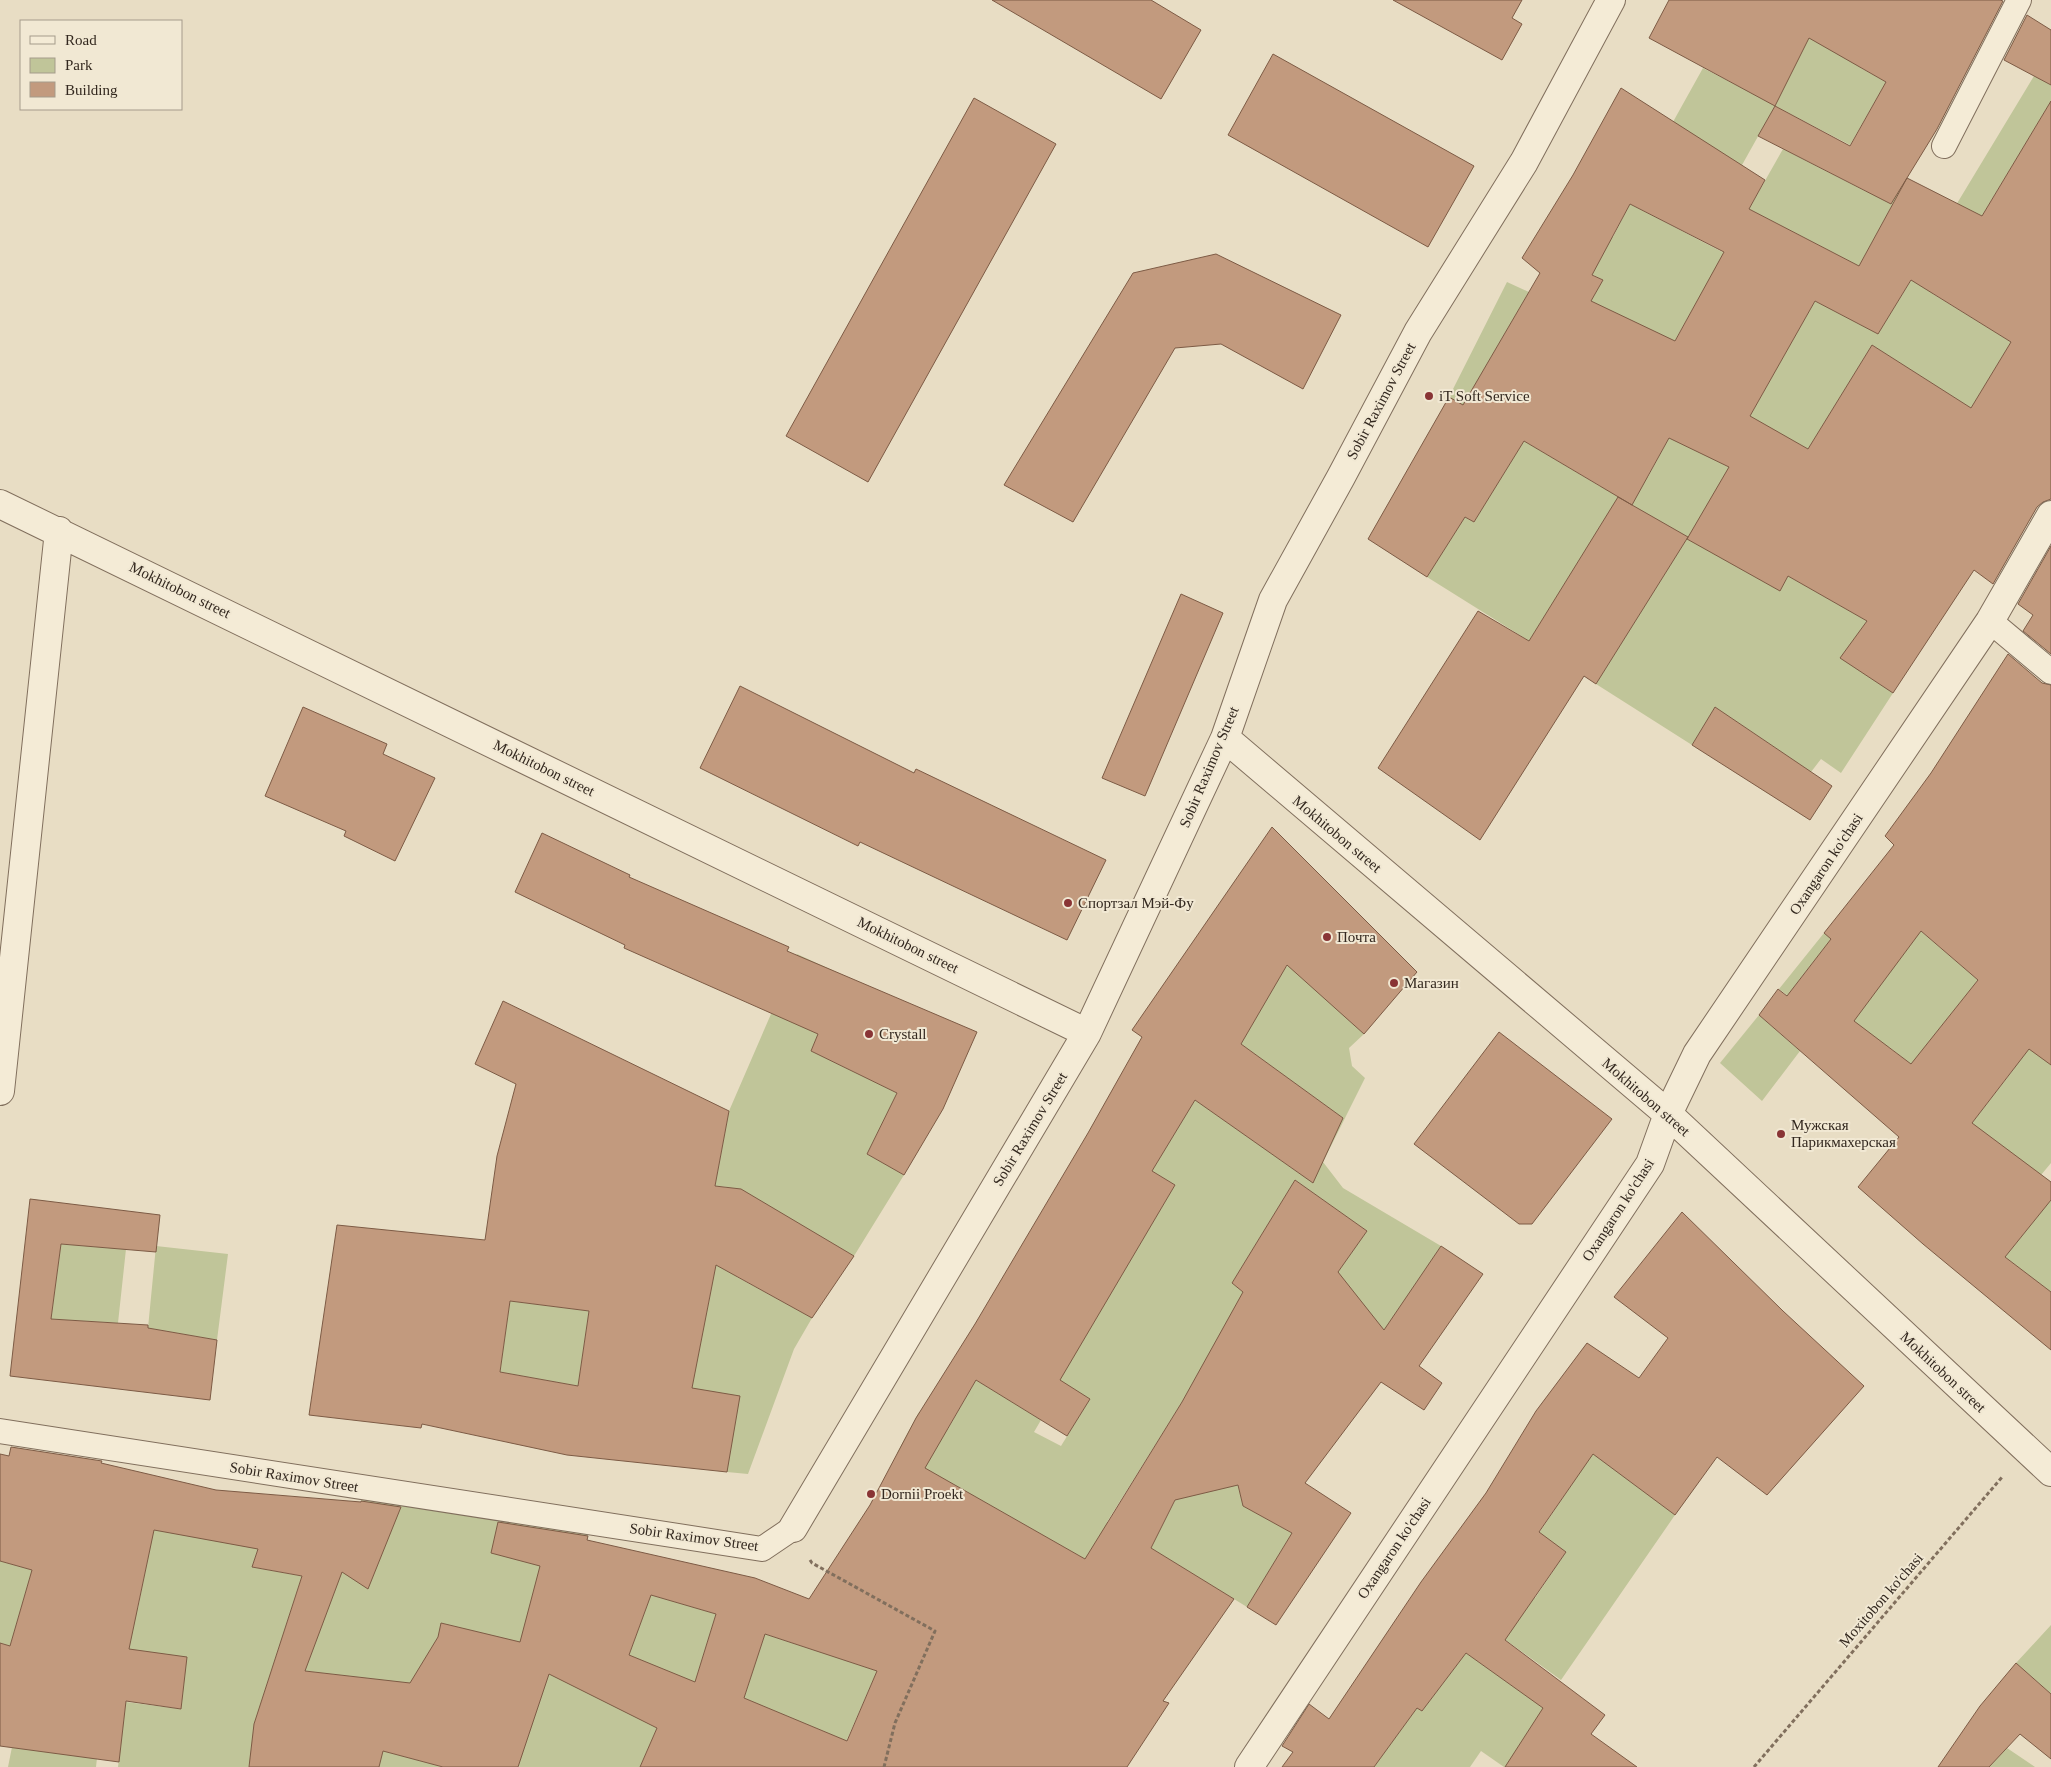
<svg xmlns="http://www.w3.org/2000/svg" width="2051" height="1767" font-family="'Times New Roman',serif">
	<style>
		.green { fill: #c0c599; fill-rule: evenodd }
		.building { fill: #c29a7e; stroke: #7d5b45; fill-rule: evenodd }
		.lines { fill: none; stroke-linecap: round; stroke-linejoin: round }
		.lane-casing { stroke: #816f5d; stroke-width: 26 }
		.street-casing { stroke: #816f5d; stroke-width: 30 }
		.path { stroke: #816f5d; stroke-width: 3; stroke-dasharray: 4 2.5; stroke-linecap: butt }
		.lane { stroke: #f4ebd6; stroke-width: 24 }
		.street { stroke: #f4ebd6; stroke-width: 28 }
		.poi-dot { fill: #893435; stroke: #f1e8d3; stroke-width: 2 }
		.labels { text-anchor: middle; dominant-baseline: central; stroke-width: 4; stroke-linejoin: round; paint-order: stroke }
		.poi-label { font-size: 15px; fill: #33281f; stroke: #f1e8d3; text-anchor: start }
		.street-label { font-size: 15px; fill: #33281f; stroke: #f1e8d3 }
	</style>
	<rect width="100%" height="100%" fill="#e8ddc4"/>
	<path class="green" d="M 1789,7 L 1861,68 L 1886,82 L 1850,145 L 1775,106 L 1742,165 L 1649,165 L 1703,68 L 1775,105 Z
		M 2034,76 L 2051,85 L 2051,101 L 1974,229 L 1950,215 Z
		M 1783,149 L 1867,192 L 1883,163 L 1908,176 L 1859,266 L 1749,209 Z
		M 1630,204 L 1755,269 L 1696,303 L 1660,367 L 1591,301 L 1603,280 L 1575,266 L 1586,221 L 1613,237 Z
		M 1928,253 L 1933,294 L 2011,342 L 1971,408 L 1872,345 L 1808,449 L 1749,418 L 1815,301 L 1878,334 Z
		M 1507,282 L 1529,292 L 1486,366 L 1541,404 L 1524,441 L 1601,487 L 1613,454 L 1648,477 L 1669,438 L 1799,468 L 1688,537 L 1780,591 L 1788,576 L 1867,621 L 1841,658 L 1893,693 L 1841,773 L 1821,759 L 1811,772 L 1715,707 L 1692,745 L 1596,684 L 1688,537 L 1618,498 L 1529,641 L 1427,577 L 1465,517 L 1474,522 L 1524,441 L 1449,397 Z
		M 1909,921 L 1978,980 L 1940,1028 L 1916,1068 L 1889,1047 L 1879,1057 L 1831,1014 L 1862,975 L 1824,948 L 1794,987 L 1813,1015 L 1779,989 L 1824,933 L 1883,981 Z
		M 1307,951 L 1337,1009 L 1364,1034 L 1349,1048 L 1352,1066 L 1365,1078 L 1323,1162 L 1343,1188 L 1441,1246 L 1359,1368 L 1220,1335 L 1182,1402 L 1107,1522 L 1151,1548 L 1182,1487 L 1199,1494 L 1219,1489 L 1224,1479 L 1238,1485 L 1243,1506 L 1292,1533 L 1247,1607 L 1151,1548 L 897,1767 L 1045,1634 L 1085,1559 L 897,1453 L 919,1412 L 948,1429 L 976,1380 L 1041,1420 L 1034,1432 L 1061,1446 L 1090,1399 L 973,1328 L 1079,1347 L 1175,1185 L 1152,1171 L 1195,1100 L 1300,1174 L 1323,1161 L 1343,1118 L 1241,1044 L 1285,968 ZM 1295,1180 L 1367,1231 L 1338,1272 L 1244,1293 L 1232,1283 Z
		M 797,954 L 843,975 L 811,1051 L 897,1093 L 867,1154 L 904,1175 L 854,1256 L 773,1209 L 737,1277 L 812,1318 L 794,1349 L 748,1474 L 727,1472 L 691,1388 L 710,1296 L 727,1187 L 715,1186 L 729,1111 Z
		M 2027,1013 L 2051,1065 L 2051,1163 L 2041,1175 L 1958,1141 L 2014,1069 L 2000,1051 Z
		M 1759,1015 L 1800,1051 L 1762,1101 L 1720,1063 Z
		M 2051,1199 L 2051,1292 L 2005,1257 Z
		M 61,1244 L 126,1249 L 118,1323 L 51,1319 Z
		M 156,1246 L 228,1254 L 217,1340 L 148,1328 Z
		M 510,1301 L 589,1311 L 578,1386 L 500,1372 Z
		M 1579,1443 L 1675,1515 L 1561,1680 L 1471,1615 L 1501,1577 L 1535,1598 L 1566,1552 L 1539,1533 L 1573,1483 Z
		M 366,1488 L 589,1533 L 555,1652 L 592,1662 L 657,1728 L 640,1767 L 520,1767 L 491,1752 L 374,1679 L 305,1671 L 302,1576 L 256,1719 L 249,1767 L 118,1767 L 126,1702 L 181,1709 L 186,1657 L 104,1676 L 108,1602 L 138,1608 L 148,1558 L 122,1551 L 124,1521 L 259,1546 L 252,1567 L 301,1576 L 359,1507 Z
		M 0,1561 L 32,1570 L 10,1646 L 0,1643 Z
		M 651,1595 L 716,1614 L 686,1711 L 629,1655 Z
		M 2051,1625 L 2051,1694 L 2016,1663 Z
		M 765,1634 L 877,1671 L 835,1767 L 827,1733 L 744,1698 Z
		M 1466,1653 L 1544,1708 L 1584,1767 L 1504,1767 L 1481,1751 L 1470,1767 L 1374,1767 L 1417,1708 L 1422,1711 Z
		M 12,1747 L 97,1758 L 96,1767 L 8,1767 Z
		M 2007,1748 L 2035,1767 L 1989,1767 Z
		M 383,1751 L 443,1767 L 379,1767 Z"/>
	<path class="building" d="M 992,0 L 1151,0 L 1201,30 L 1161,99 Z
		M 1393,0 L 1522,0 L 1512,18 L 1522,24 L 1502,60 Z
		M 1669,0 L 2000,0 L 2003,1 L 1937,129 L 1891,204 L 1758,136 L 1775,106 L 1649,38 ZM 1809,38 L 1886,82 L 1850,146 L 1775,106 Z
		M 2027,15 L 2051,30 L 2051,85 L 2004,60 Z
		M 1273,54 L 1474,166 L 1428,247 L 1228,135 Z
		M 1621,88 L 1765,180 L 1749,209 L 1859,266 L 1907,178 L 1982,216 L 2051,101 L 2051,499 L 2043,502 L 2037,507 L 1993,584 L 1974,570 L 1893,693 L 1840,658 L 1867,621 L 1788,576 L 1780,591 L 1687,539 L 1729,467 L 1669,438 L 1632,505 L 1524,441 L 1474,522 L 1465,517 L 1427,577 L 1368,539 L 1449,397 L 1463,405 L 1540,273 L 1522,258 L 1573,175 ZM 1630,204 L 1724,252 L 1675,341 L 1591,301 L 1603,280 L 1592,275 ZM 1911,280 L 2011,342 L 1971,408 L 1872,345 L 1808,449 L 1750,416 L 1815,301 L 1878,334 Z
		M 974,98 L 1056,144 L 868,482 L 786,436 Z
		M 1216,254 L 1341,315 L 1303,389 L 1221,344 L 1175,348 L 1073,522 L 1004,485 L 1133,273 Z
		M 1618,497 L 1688,537 L 1596,684 L 1584,676 L 1480,840 L 1378,768 L 1478,611 L 1529,641 Z
		M 2051,546 L 2051,654 L 2023,631 L 2033,615 L 2018,604 Z
		M 1181,594 L 1223,613 L 1145,796 L 1102,778 Z
		M 2008,654 L 2042,683 L 2051,685 L 2051,1065 L 2029,1049 L 1972,1123 L 2051,1182 L 2051,1200 L 2005,1257 L 2051,1292 L 2051,1350 L 1923,1244 L 1858,1187 L 1899,1137 L 1759,1015 L 1778,989 L 1787,996 L 1831,939 L 1824,933 L 1894,845 L 1885,836 L 1931,773 ZM 1921,931 L 1978,980 L 1911,1064 L 1854,1021 Z
		M 740,686 L 914,773 L 916,769 L 1106,860 L 1067,940 L 860,842 L 858,846 L 700,768 Z
		M 303,707 L 387,744 L 383,754 L 435,778 L 395,861 L 344,836 L 346,831 L 265,796 Z
		M 1715,707 L 1832,786 L 1810,820 L 1692,745 Z
		M 1272,827 L 1417,972 L 1364,1034 L 1287,965 L 1241,1044 L 1343,1118 L 1313,1183 L 1195,1100 L 1152,1171 L 1175,1185 L 1060,1380 L 1090,1399 L 1067,1436 L 976,1380 L 925,1468 L 1085,1559 L 1182,1402 L 1243,1292 L 1232,1283 L 1295,1180 L 1367,1231 L 1338,1272 L 1384,1330 L 1441,1246 L 1483,1274 L 1419,1366 L 1442,1383 L 1424,1410 L 1381,1382 L 1305,1483 L 1351,1513 L 1276,1625 L 1247,1607 L 1292,1533 L 1243,1506 L 1238,1485 L 1175,1500 L 1151,1548 L 1234,1599 L 1163,1701 L 1169,1703 L 1127,1767 L 640,1767 L 657,1728 L 549,1674 L 518,1767 L 443,1767 L 383,1751 L 379,1767 L 249,1767 L 254,1724 L 302,1576 L 252,1567 L 258,1549 L 154,1530 L 129,1649 L 187,1657 L 181,1709 L 126,1701 L 119,1762 L 0,1746 L 0,1643 L 10,1646 L 32,1570 L 0,1561 L 0,1454 L 9,1456 L 11,1447 L 102,1461 L 101,1463 L 216,1490 L 361,1502 L 361,1501 L 401,1507 L 368,1589 L 342,1572 L 305,1671 L 410,1683 L 438,1637 L 441,1623 L 520,1642 L 540,1566 L 491,1553 L 498,1522 L 588,1536 L 587,1540 L 755,1578 L 809,1599 L 870,1505 L 916,1418 L 975,1324 L 1088,1133 L 1142,1037 L 1132,1030 ZM 651,1595 L 716,1614 L 695,1682 L 629,1655 ZM 765,1634 L 877,1671 L 847,1741 L 744,1698 Z
		M 542,833 L 630,875 L 629,877 L 789,947 L 787,951 L 977,1032 L 943,1109 L 904,1175 L 867,1154 L 897,1093 L 811,1051 L 818,1034 L 624,948 L 625,945 L 515,892 Z
		M 503,1001 L 729,1111 L 715,1186 L 741,1189 L 854,1256 L 812,1318 L 716,1265 L 692,1388 L 740,1396 L 727,1472 L 567,1455 L 422,1424 L 421,1428 L 309,1415 L 337,1225 L 485,1240 L 497,1156 L 516,1084 L 475,1064 ZM 510,1301 L 589,1311 L 578,1386 L 500,1372 Z
		M 1499,1032 L 1612,1119 L 1532,1224 L 1519,1224 L 1414,1144 Z
		M 30,1199 L 160,1215 L 156,1252 L 61,1244 L 51,1319 L 148,1325 L 148,1328 L 217,1340 L 210,1400 L 10,1376 Z
		M 1682,1212 L 1783,1311 L 1864,1386 L 1767,1495 L 1717,1457 L 1675,1515 L 1593,1454 L 1539,1532 L 1566,1552 L 1505,1640 L 1605,1715 L 1591,1734 L 1637,1767 L 1505,1767 L 1543,1708 L 1466,1653 L 1422,1711 L 1417,1708 L 1374,1767 L 1282,1767 L 1293,1752 L 1282,1746 L 1309,1704 L 1329,1719 L 1421,1582 L 1486,1493 L 1536,1411 L 1587,1343 L 1639,1378 L 1668,1338 L 1614,1297 Z
		M 2016,1663 L 2051,1694 L 2051,1759 L 2020,1734 L 1989,1767 L 1938,1767 L 1980,1706 Z"/>
	<g class="lines">
		<defs>
			<path id="lane" d="M 1944,146 L 2019,0
				M 1990,621 L 2051,672
				M 0,1431 L 762,1549 L 793,1528"/>
			<path id="street" d="M 0,504 L 1087,1033
				M 1225,738 L 1668,1114 L 2051,1472
				M 0,1091 L 59,531
				M 793,1528 L 1087,1033 L 1225,738 L 1273,600 L 1341,477 L 1418,332 L 1524,162 L 1611,0
				M 1249,1767 L 1650,1164 L 1668,1114 L 1697,1054 L 1990,621 L 2051,515"/>
		</defs>
		<use href="#lane" class="lane-casing"/>
		<use href="#street" class="street-casing"/>
		<path class="path" d="M 810,1560 L 812,1563 L 935,1631 L 895,1723 L 884,1767
			M 1754,1767 L 2003,1476"/>
		<use href="#lane" class="lane"/>
		<use href="#street" class="street"/>
	</g>
	<g class="poi-dot">
		<circle cx="1429" cy="396" r="5"/>
		<circle cx="1068" cy="903" r="5"/>
		<circle cx="1327" cy="937" r="5"/>
		<circle cx="1394" cy="983" r="5"/>
		<circle cx="869" cy="1034" r="5"/>
		<circle cx="1781" cy="1134" r="5"/>
		<circle cx="871" cy="1494" r="5"/>
	</g>
	<g class="labels">
		<g class="poi-label">
			<text x="1439" y="396">iT Soft Service</text>
			<text x="1078" y="903">Спортзал Мэй-Фу</text>
			<text x="1337" y="937">Почта</text>
			<text x="1404" y="983">Магазин</text>
			<text x="879" y="1034">Crystall</text>
			<text x="1791" y="1125">Мужская<tspan x="1791" dy="17">Парикмахерская</tspan></text>
			<text x="881" y="1494">Dornii Proekt</text>
		</g>
		<g class="street-label">
			<text transform="translate(1381 401) rotate(-62)">Sobir Raximov Street</text>
			<text transform="translate(180 590) rotate(26)">Mokhitobon street</text>
			<text transform="translate(1209 767) rotate(-67)">Sobir Raximov Street</text>
			<text transform="translate(544 768) rotate(26)">Mokhitobon street</text>
			<text transform="translate(1337 834) rotate(40)">Mokhitobon street</text>
			<text transform="translate(1826 864) rotate(-56)">Oxangaron ko'chasi</text>
			<text transform="translate(908 945) rotate(26)">Mokhitobon street</text>
			<text transform="translate(1646 1097) rotate(41)">Mokhitobon street</text>
			<text transform="translate(1030 1129) rotate(-59)">Sobir Raximov Street</text>
			<text transform="translate(1618 1210) rotate(-57)">Oxangaron ko'chasi</text>
			<text transform="translate(1943 1372) rotate(43)">Mokhitobon street</text>
			<text transform="translate(294 1477) rotate(9)">Sobir Raximov Street</text>
			<text transform="translate(694 1537) rotate(8)">Sobir Raximov Street</text>
			<text transform="translate(1394 1548) rotate(-56)">Oxangaron ko'chasi</text>
			<text transform="translate(1881 1600) rotate(-49)">Moxitobon ko'chasi</text>
		</g>
	</g>
	<rect x="20" y="20" width="162" height="90" fill="#f1e8d3" stroke="#a59b8b"/>
	<rect x="30" y="36" width="25" height="8" fill="#f4ebd6" stroke="#a59b8b"/>
	<text x="65" y="45" font-size="15" fill="#33281f">Road</text>
	<rect x="30" y="58" width="25" height="15" fill="#c0c599" stroke="#a59b8b"/>
	<text x="65" y="70" font-size="15" fill="#33281f">Park</text>
	<rect x="30" y="82" width="25" height="15" fill="#c29a7e" stroke="#a59b8b"/>
	<text x="65" y="95" font-size="15" fill="#33281f">Building</text>
</svg>
